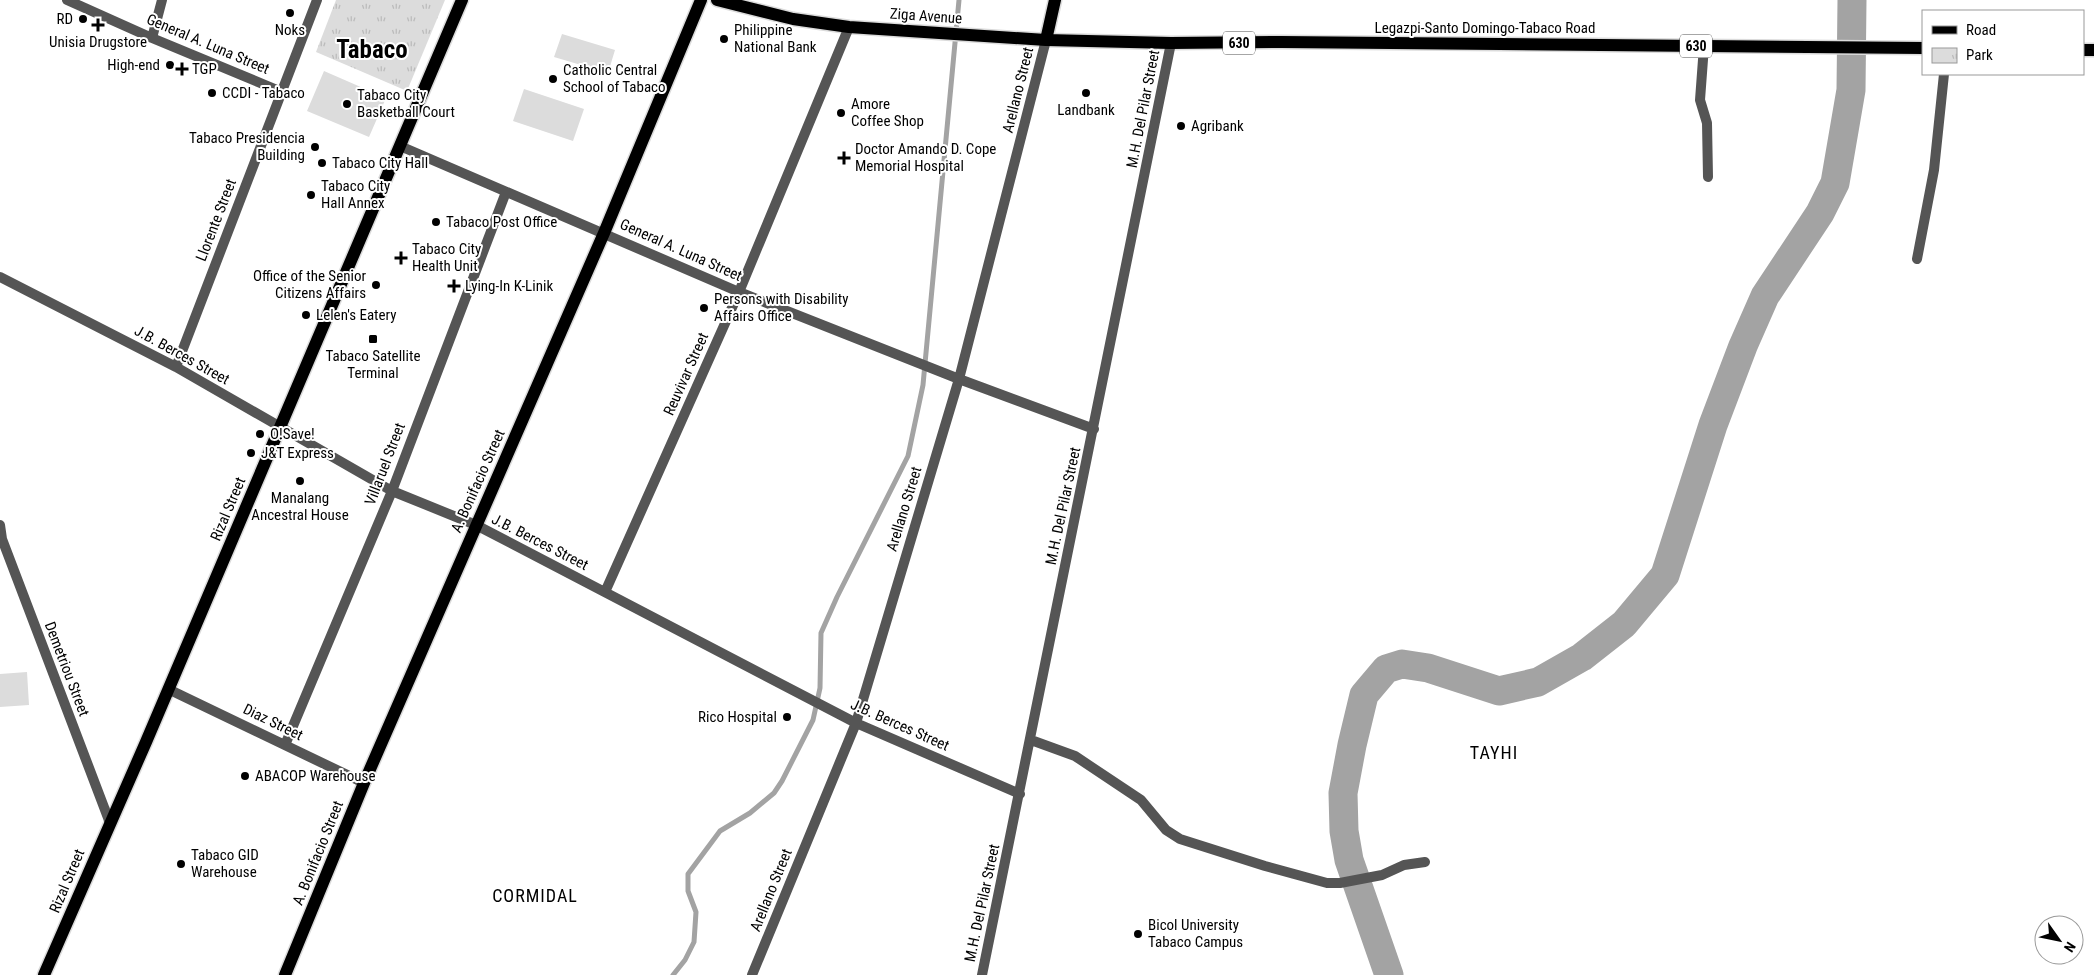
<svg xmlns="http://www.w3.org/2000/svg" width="2094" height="975" font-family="'Roboto Condensed',sans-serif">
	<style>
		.park { fill: url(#park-tufts) }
		.garden { fill: #dcdcdc }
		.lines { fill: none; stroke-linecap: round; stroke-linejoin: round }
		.stream { stroke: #a3a3a3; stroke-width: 5 }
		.river { stroke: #a3a3a3; stroke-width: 29 }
		.primary-casing { stroke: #dbdbdb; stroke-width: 15 }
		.street { stroke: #555; stroke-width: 10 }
		.primary { stroke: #000; stroke-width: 12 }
		.poi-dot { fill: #000; stroke: #fff; stroke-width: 2 }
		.labels { text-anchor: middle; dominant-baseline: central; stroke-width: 4; stroke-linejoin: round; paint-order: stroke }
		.shield { fill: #fff; stroke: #4c4c4c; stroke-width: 1 }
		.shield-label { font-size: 14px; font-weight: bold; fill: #000 }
		.street-label { font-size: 15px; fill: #000; stroke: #fff }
		.poi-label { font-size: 15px; fill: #000; stroke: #fff; text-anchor: start }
		.quarter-label { font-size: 18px; letter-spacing: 1px; fill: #000; stroke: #fff }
		.town-label { font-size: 25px; font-weight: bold; fill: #000; stroke: #fff }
	</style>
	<defs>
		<pattern id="park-tufts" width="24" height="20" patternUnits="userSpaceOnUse" patternTransform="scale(1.25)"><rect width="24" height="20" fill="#dcdcdc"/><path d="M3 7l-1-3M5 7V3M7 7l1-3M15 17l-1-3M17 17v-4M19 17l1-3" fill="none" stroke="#bbb"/></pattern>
	</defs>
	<rect width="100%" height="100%" fill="#fff"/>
	<path class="park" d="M 336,0 L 445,0 L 407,91 L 316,52 Z"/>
	<path class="garden" d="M 562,34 L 615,50 L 608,73 L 554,57 Z
		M 324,71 L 386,98 L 369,137 L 307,111 Z
		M 524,89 L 584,109 L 573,141 L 513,121 Z
		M 27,672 L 29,705 L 0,707 L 0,674 Z"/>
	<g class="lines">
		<path class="stream" d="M 673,975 L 685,960 L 694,942 L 696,912 L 688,891 L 688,874 L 720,831 L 750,813 L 774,793 L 782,781 L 813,720 L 820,688 L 821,633 L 837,597 L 908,456 L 923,385 L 959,0"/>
		<path class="river" d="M 1389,975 L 1349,860 L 1344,831 L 1343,793 L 1352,745 L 1364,695 L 1386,669 L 1402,664 L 1428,668 L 1499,691 L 1538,682 L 1582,657 L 1624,624 L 1665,575 L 1713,425 L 1743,346 L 1765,296 L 1820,213 L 1835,183 L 1851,90 L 1852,0"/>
		<defs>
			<path id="primary" d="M 717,0 L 793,19 L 849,27 L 1046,40 L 1171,43 L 1282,42 L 1923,48
				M 1046,40 L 1055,0
				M 2083,50 L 2094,50
				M 44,975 L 146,742 L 462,0
				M 285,975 L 364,783 L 604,233 L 701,0"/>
		</defs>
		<use href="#primary" class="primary-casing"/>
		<path class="street" d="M 67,0 L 152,38 L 282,92
			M 152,38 L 162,0
			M 1704,46 L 1700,100 L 1707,123 L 1708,177
			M 400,146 L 739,292 L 959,379 L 1094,429
			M 1917,259 L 1934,170 L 1944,74
			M 0,277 L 176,367 L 392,491 L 476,525 L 856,723 L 1020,794
			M 176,367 L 317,0
			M 0,525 L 2,539 L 110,823
			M 605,592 L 739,292 L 849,27
			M 168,689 L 364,783
			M 1031,740 L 1075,756 L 1141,800 L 1166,830 L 1180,839 L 1265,866 L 1327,883 L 1340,883 L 1382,875 L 1404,865 L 1425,862
			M 285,745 L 392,491 L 506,192
			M 752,975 L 856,723 L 959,379 L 1046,40
			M 982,975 L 1171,43"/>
		<use href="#primary" class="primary"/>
	</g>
	<g class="poi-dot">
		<circle cx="290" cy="13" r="5"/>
		<circle cx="83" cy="19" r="5"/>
		<path d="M95.5 17.5h5v5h5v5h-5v5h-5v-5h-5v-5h5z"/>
		<circle cx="724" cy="39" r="5"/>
		<circle cx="170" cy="65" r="5"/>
		<path d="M179.5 61.5h5v5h5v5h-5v5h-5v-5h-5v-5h5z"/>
		<circle cx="553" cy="79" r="5"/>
		<circle cx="212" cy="93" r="5"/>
		<circle cx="1086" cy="93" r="5"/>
		<circle cx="347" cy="104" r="5"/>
		<circle cx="841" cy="113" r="5"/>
		<circle cx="1181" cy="126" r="5"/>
		<circle cx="315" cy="147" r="5"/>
		<path d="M841.5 150.5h5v5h5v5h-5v5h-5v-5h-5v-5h5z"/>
		<circle cx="322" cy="163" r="5"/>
		<circle cx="311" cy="195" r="5"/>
		<circle cx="436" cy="222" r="5"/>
		<path d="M398.5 250.5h5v5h5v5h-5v5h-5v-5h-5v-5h5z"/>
		<circle cx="376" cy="285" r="5"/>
		<path d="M451.5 278.5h5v5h5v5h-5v5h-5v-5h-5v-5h5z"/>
		<circle cx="704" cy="308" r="5"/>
		<circle cx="306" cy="315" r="5"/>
		<rect x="368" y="334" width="10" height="10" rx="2.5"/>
		<circle cx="260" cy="434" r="5"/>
		<circle cx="251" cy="453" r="5"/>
		<circle cx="300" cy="481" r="5"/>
		<circle cx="787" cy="717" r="5"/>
		<circle cx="245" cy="776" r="5"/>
		<circle cx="181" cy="864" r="5"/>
		<circle cx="1138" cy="934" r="5"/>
	</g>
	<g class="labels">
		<g class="shield">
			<rect x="1223" y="31.5" width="32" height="23" rx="4"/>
			<rect x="1680" y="34.5" width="32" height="23" rx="4"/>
		</g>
		<g class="shield-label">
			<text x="1239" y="43">630</text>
			<text x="1696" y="46">630</text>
		</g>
		<g class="street-label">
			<text transform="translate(926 16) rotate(4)">Ziga Avenue</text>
			<text x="1485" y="28">Legazpi-Santo Domingo-Tabaco Road</text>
			<text transform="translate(208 44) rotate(23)">General A. Luna Street</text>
			<text transform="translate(1018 90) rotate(-76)">Arellano Street</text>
			<text transform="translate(1143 109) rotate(-79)">M.H. Del Pilar Street</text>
			<text transform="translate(216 220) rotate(-69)">Llorente Street</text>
			<text transform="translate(681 250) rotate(24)">General A. Luna Street</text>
			<text transform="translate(182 355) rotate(29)">J.B. Berces Street</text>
			<text transform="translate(686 374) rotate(-66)">Reuvivar Street</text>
			<text transform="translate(385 464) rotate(-69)">Villaruel Street</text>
			<text transform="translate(478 481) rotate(-66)">A. Bonifacio Street</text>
			<text transform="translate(1063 506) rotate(-78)">M.H. Del Pilar Street</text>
			<text transform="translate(228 509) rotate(-67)">Rizal Street</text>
			<text transform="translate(904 509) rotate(-73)">Arellano Street</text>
			<text transform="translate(540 542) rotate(27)">J.B. Berces Street</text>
			<text transform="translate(67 669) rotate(69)">Demetriou Street</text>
			<text transform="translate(273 722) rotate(26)">Diaz Street</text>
			<text transform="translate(900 725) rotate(24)">J.B. Berces Street</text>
			<text transform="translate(318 853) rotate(-68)">A. Bonifacio Street</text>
			<text transform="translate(67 881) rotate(-67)">Rizal Street</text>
			<text transform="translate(771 890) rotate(-68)">Arellano Street</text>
			<text transform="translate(982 903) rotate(-78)">M.H. Del Pilar Street</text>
		</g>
		<g class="poi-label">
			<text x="73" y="19" text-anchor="end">RD</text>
			<text x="290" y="30" text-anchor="middle">Noks</text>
			<text x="734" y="30">Philippine<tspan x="734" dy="17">National Bank</tspan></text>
			<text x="98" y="42" text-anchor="middle">Unisia Drugstore</text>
			<text x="160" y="65" text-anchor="end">High-end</text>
			<text x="192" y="69">TGP</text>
			<text x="563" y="70">Catholic Central<tspan x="563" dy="17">School of Tabaco</tspan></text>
			<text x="222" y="93">CCDI - Tabaco</text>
			<text x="357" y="95">Tabaco City<tspan x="357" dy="17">Basketball Court</tspan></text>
			<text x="851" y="104">Amore<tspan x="851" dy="17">Coffee Shop</tspan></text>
			<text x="1086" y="110" text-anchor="middle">Landbank</text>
			<text x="1191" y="126">Agribank</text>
			<text x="305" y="138" text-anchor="end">Tabaco Presidencia<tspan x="305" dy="17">Building</tspan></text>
			<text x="855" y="149">Doctor Amando D. Cope<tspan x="855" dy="17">Memorial Hospital</tspan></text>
			<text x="332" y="163">Tabaco City Hall</text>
			<text x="321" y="186">Tabaco City<tspan x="321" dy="17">Hall Annex</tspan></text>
			<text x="446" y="222">Tabaco Post Office</text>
			<text x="412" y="249">Tabaco City<tspan x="412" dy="17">Health Unit</tspan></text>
			<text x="366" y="276" text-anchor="end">Office of the Senior<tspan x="366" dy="17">Citizens Affairs</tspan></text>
			<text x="465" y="286">Lying-In K-Linik</text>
			<text x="714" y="299">Persons with Disability<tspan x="714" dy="17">Affairs Office</tspan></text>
			<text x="316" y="315">Lelen's Eatery</text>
			<text x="373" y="356" text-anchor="middle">Tabaco Satellite<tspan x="373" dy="17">Terminal</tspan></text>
			<text x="270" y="434">O!Save!</text>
			<text x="261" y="453">J&amp;T Express</text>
			<text x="300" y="498" text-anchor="middle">Manalang<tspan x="300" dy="17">Ancestral House</tspan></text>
			<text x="777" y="717" text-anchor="end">Rico Hospital</text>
			<text x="255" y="776">ABACOP Warehouse</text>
			<text x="191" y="855">Tabaco GID<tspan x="191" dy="17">Warehouse</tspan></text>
			<text x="1148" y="925">Bicol University<tspan x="1148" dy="17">Tabaco Campus</tspan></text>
		</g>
		<g class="quarter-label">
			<text x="1494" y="752">TAYHI</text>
			<text x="535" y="895">CORMIDAL</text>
		</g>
		<g class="town-label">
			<text x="372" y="49">Tabaco</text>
		</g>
	</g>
	<rect x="1922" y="10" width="162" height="65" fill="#ffffff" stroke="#999999"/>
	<rect x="1932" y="26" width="25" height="8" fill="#000000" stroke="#999999"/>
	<text x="1966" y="35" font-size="15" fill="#000000">Road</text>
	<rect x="1932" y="48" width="25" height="15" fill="url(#park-tufts)" stroke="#999999"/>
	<text x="1966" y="60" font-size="15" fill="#000000">Park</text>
	<g transform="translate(2059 940) rotate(123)"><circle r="24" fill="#ffffff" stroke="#999999"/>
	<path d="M0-4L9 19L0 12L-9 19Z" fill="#000000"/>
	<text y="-8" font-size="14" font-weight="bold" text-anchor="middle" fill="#000000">N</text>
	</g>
</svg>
